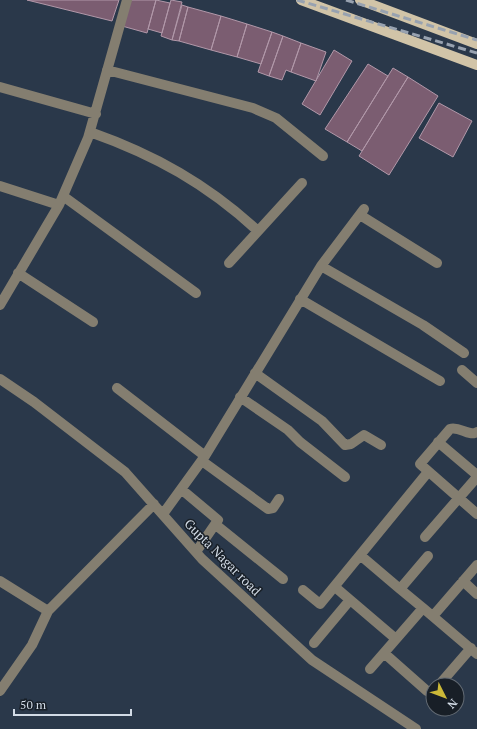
<svg xmlns="http://www.w3.org/2000/svg" width="477" height="729" font-family="'PT Serif',serif">
	<style>
		.building { fill: #7b5d71; stroke: #b198a9 }
		.lines { fill: none; stroke-linecap: round; stroke-linejoin: round }
		.minor { stroke: #847e70; stroke-width: 10 }
		.major { stroke: #d1c4a8; stroke-width: 10 }
		.rail { stroke: #98a2b0; stroke-width: 3; stroke-dasharray: 8 4; stroke-linecap: butt }
		.labels { text-anchor: middle; dominant-baseline: central; stroke-width: 3; stroke-linejoin: round; paint-order: stroke }
		.street-label { font-size: 13px; fill: #d2dbe6; stroke: #181f27 }
	</style>
	<rect width="100%" height="100%" fill="#2a384a"/>
	<path class="building" d="M 27,0 L 119,0 L 112,21 Z
		M 129,0 L 156,0 L 147,33 L 122,26 Z
		M 156,0 L 170,3 L 162,33 L 148,29 Z
		M 171,0 L 182,2 L 172,40 L 161,36 Z
		M 182,5 L 188,7 L 179,41 L 172,40 Z
		M 188,7 L 221,16 L 211,50 L 179,41 Z
		M 221,16 L 247,24 L 237,57 L 211,50 Z
		M 247,24 L 272,32 L 261,64 L 237,57 Z
		M 272,32 L 283,36 L 269,76 L 258,72 Z
		M 283,36 L 301,43 L 291,72 L 286,70 L 282,80 L 269,76 Z
		M 301,43 L 326,52 L 316,81 L 291,72 Z
		M 334,50 L 352,61 L 320,115 L 302,104 Z
		M 368,64 L 388,76 L 347,142 L 325,129 Z
		M 393,68 L 408,77 L 362,151 L 347,142 Z
		M 408,77 L 438,96 L 389,175 L 359,156 Z
		M 439,103 L 472,121 L 453,157 L 419,138 Z"/>
	<g class="lines">
		<path class="minor" d="M 107,70 L 253,108 L 276,118 L 323,156
			M 0,87 L 96,114
			M 90,132 C 155,155 207,184 258,231
			M 0,186 L 59,205
			M 63,196 L 196,293
			M 360,215 L 437,263
			M 229,263 L 302,183
			M 321,266 L 364,209
			M 18,273 L 93,322
			M 300,299 L 440,381
			M 0,305 L 59,205 L 88,138 L 127,0
			M 462,370 L 477,383
			M 255,373 L 322,421 L 345,445 L 351,444 L 364,435 L 381,445
			M 0,379 L 34,402 L 125,472 L 202,559 L 312,660 L 416,729
			M 117,388 L 205,456
			M 240,397 L 288,430 L 300,442 L 345,477
			M 477,432 C 468,437 460,426 450,429 L 420,464 L 477,514
			M 438,442 L 477,475
			M 202,461 L 268,509 L 273,508 L 279,499
			M 181,489 L 218,520 L 196,552
			M 163,514 L 205,456 L 321,266 L 423,325 L 464,353
			M 216,525 L 283,579
			M 425,537 L 477,477
			M 360,555 L 400,589
			M 0,581 L 48,611 L 154,504
			M 463,581 L 477,594
			M 335,587 L 396,639
			M 303,590 L 320,604 L 428,472
			M 423,608 L 400,589 L 428,556
			M 433,616 L 477,565
			M 314,643 L 350,600
			M 384,653 L 427,691 L 433,691
			M 370,669 L 423,608 L 477,654
			M 439,685 L 471,648
			M 0,691 L 32,645 L 48,611"/>
		<path class="major" d="M 301,0 L 477,65
			M 360,0 L 477,44"/>
		<path class="rail" d="M 297,0 L 477,53
			M 346,0 L 477,40"/>
	</g>
	<g class="labels">
		<g class="street-label">
			<text transform="translate(223 557) rotate(45)">Gupta Nagar road</text>
		</g>
	</g>
	<g transform="translate(445 697) rotate(132)"><circle r="19" fill="#181f27" stroke="#626a73"/>
	<path d="M0-3L7 15L0 10L-7 15Z" fill="#ccb938"/>
	<text y="-6" font-size="11" font-weight="bold" text-anchor="middle" fill="#d2dbe6">N</text>
	</g>
	<path d="M14 709v6h117v-6" fill="none" stroke="#d2dbe6" stroke-width="2"/>
	<text x="20" y="709" font-size="12" fill="#d2dbe6" stroke="#181f27" stroke-width="3" paint-order="stroke">50 m</text>
</svg>
